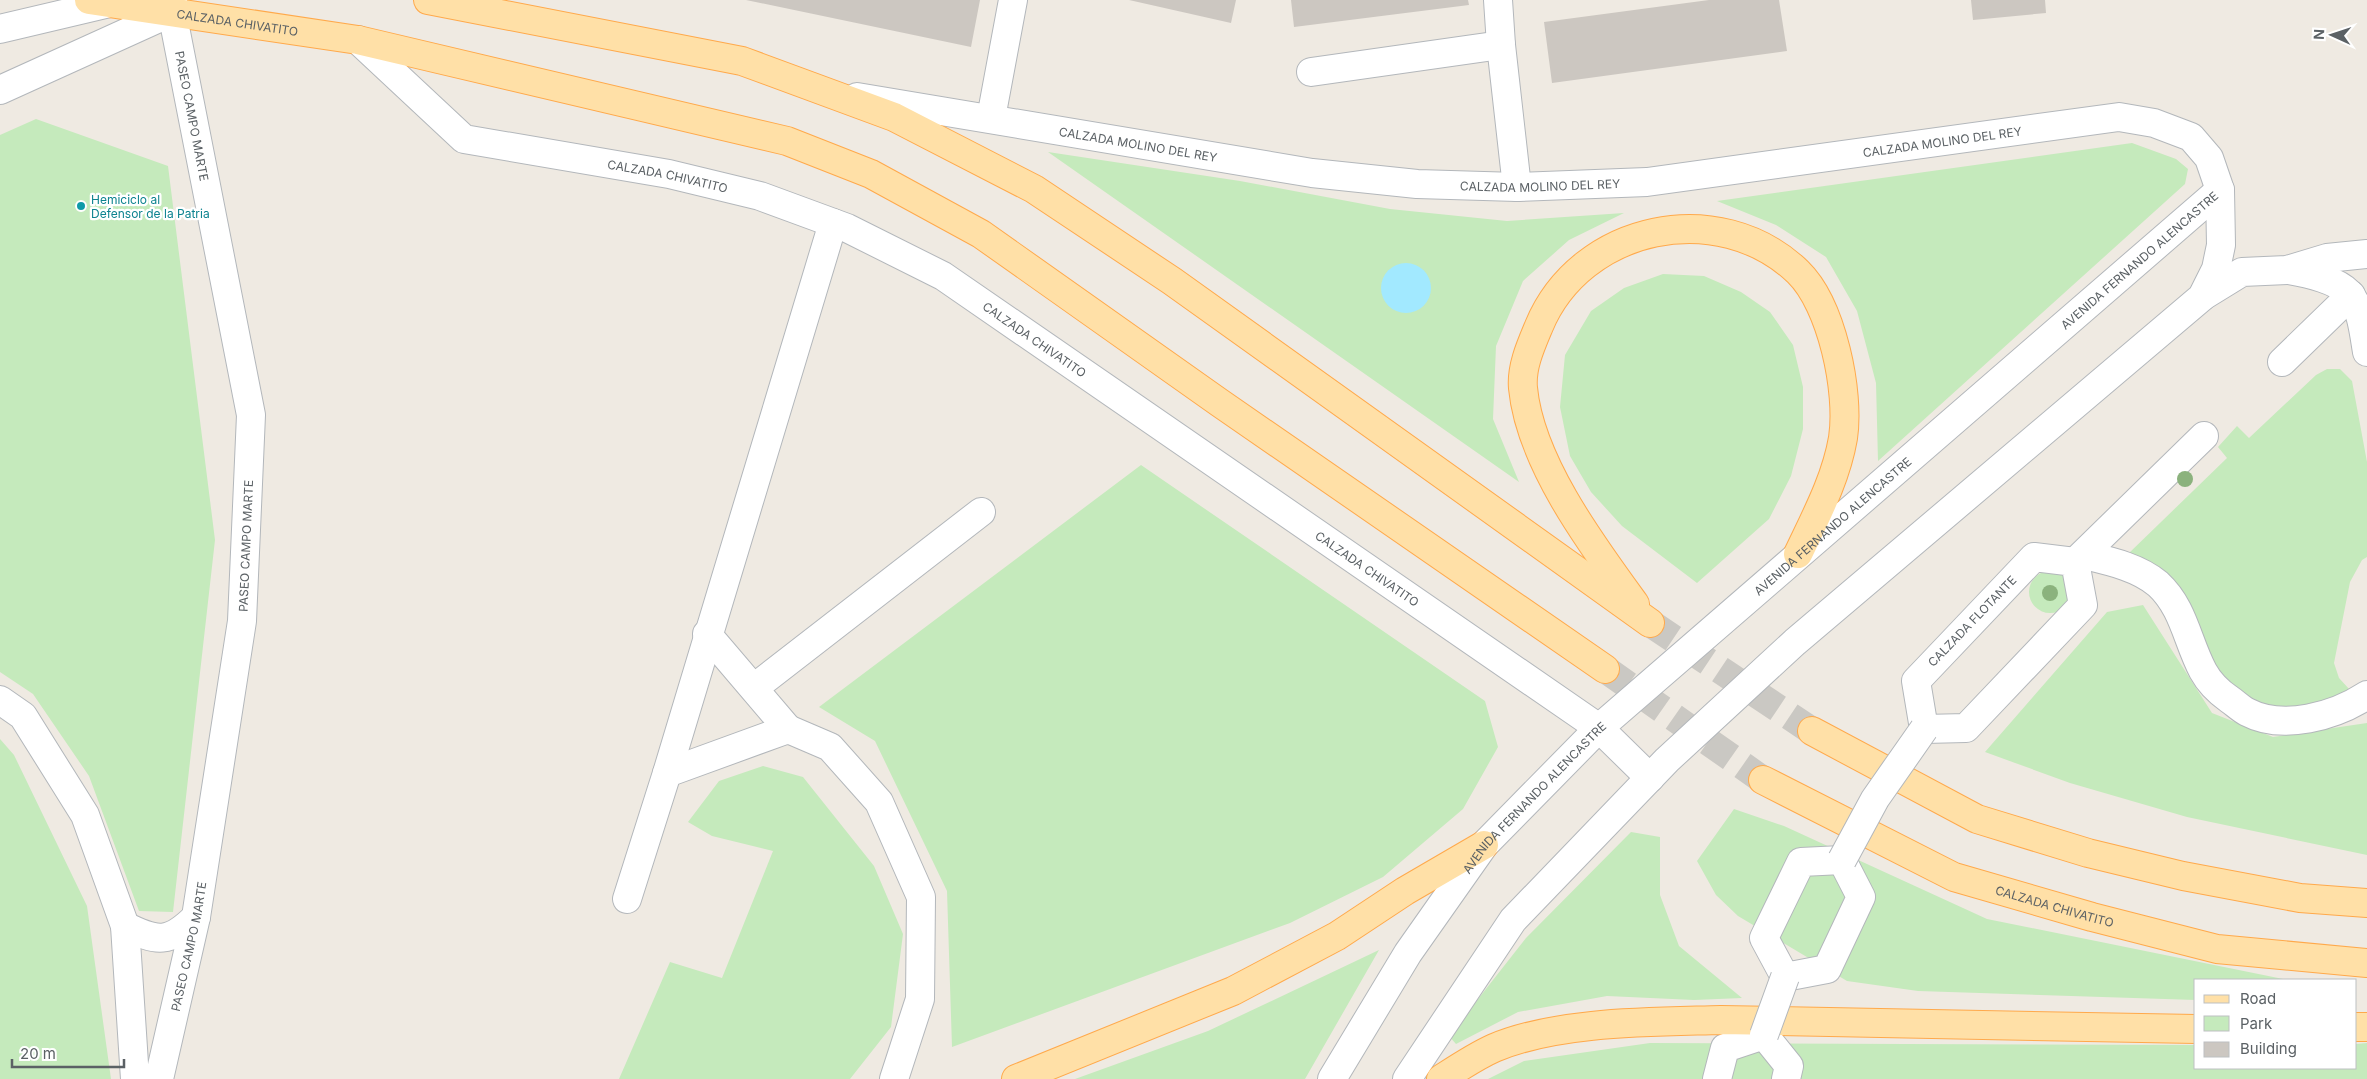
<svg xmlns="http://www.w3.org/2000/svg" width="2367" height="1079" font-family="Inter,sans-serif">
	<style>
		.green { fill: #c5eabc }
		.water { fill: #a2e9ff }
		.building { fill: #ccc7c1 }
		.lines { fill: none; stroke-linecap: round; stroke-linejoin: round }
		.major-tunnel { stroke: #cac8c3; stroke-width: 28; stroke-dasharray: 28 14; stroke-linecap: butt }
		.minor-casing { stroke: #b3b7bb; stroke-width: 30 }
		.major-casing { stroke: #ffa94b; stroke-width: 30 }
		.minor { stroke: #fff; stroke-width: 28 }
		.major { stroke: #ffe0a7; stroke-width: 28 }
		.minor-bridge-casing { stroke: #b3b7bb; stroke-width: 30; stroke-linecap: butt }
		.minor-bridge { stroke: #fff; stroke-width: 28 }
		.tree { fill: #8bb27d }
		.culture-dot { fill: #0f9aa8; stroke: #fff; stroke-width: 2 }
		.labels { text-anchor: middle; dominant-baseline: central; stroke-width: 4.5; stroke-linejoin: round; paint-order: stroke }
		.street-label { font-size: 12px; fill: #5b6165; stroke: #fff }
		.culture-label { font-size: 12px; fill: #0d838f; stroke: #fff; text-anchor: start }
	</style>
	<rect width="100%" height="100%" fill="#efeae2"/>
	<path class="green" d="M 36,119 L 168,166 L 215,540 L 173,912 L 139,911 L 89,776 L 33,694 L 0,672 L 0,135 Z
		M 2132,143 L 2176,159 L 2188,169 L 2185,184 L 1878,461 L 1876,383 L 1857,311 L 1826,257 L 1776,225 L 1717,201 Z
		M 1048,152 L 1240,181 L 1390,209 L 1507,221 L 1624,213 L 1569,240 L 1523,281 L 1496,346 L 1493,419 L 1519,482 Z
		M 1663,274 L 1704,276 L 1741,292 L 1770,312 L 1793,345 L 1803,387 L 1803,429 L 1791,476 L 1769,519 L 1697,583 L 1622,526 L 1591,492 L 1570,456 L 1560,407 L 1565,355 L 1591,311 L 1624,288 Z
		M 2327,369 L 2340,369 L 2352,381 L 2367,462 L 2367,557 L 2362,560 L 2350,582 L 2334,663 L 2339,678 L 2350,690 L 2308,709 L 2265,707 L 2226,685 L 2166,575 L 2153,564 L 2127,555 L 2227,458 L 2218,447 L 2237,426 L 2249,438 L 2316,375 Z
		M 1141,465 L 1485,701 L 1498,747 L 1463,809 L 1383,877 L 1290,923 L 952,1047 L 947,891 L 875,741 L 819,707 Z
		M2029 592a21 21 0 1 1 42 0a21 21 0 1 1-42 0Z
		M 2143,605 L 2212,713 L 2273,737 L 2367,723 L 2367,855 L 2187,817 L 2070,783 L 1985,752 L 2107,612 Z
		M 0,739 L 14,755 L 87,906 L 111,1079 L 0,1079 Z
		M 763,766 L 803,777 L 874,866 L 903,934 L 891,1027 L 850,1079 L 619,1079 L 670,962 L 722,978 L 773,851 L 712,836 L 688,822 L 719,781 Z
		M 1734,809 L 1784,826 L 1987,919 L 2288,980 L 2196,980 L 2196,1000 L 1918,991 L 1847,981 L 1738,916 L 1716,895 L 1697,861 Z
		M 1631,832 L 1660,837 L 1660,895 L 1679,946 L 1742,998 L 1694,1000 L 1607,996 L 1518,1012 L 1456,1044 L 1449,1036 L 1526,938 Z
		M 1379,950 L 1305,1079 L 1075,1079 L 1208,1031 Z
		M 1650,1043 L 2196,1045 L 2196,1068 L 2356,1068 L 2356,1044 L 2367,1043 L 2367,1079 L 1488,1079 L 1524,1061 Z"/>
	<path class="water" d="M1381 288a25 25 0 1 1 50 0a25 25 0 1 1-50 0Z"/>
	<path class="building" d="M 746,0 L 980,0 L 971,47 Z
		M 1129,0 L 1236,0 L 1231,23 Z
		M 1291,0 L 1468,0 L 1469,5 L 1294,27 Z
		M 1709,0 L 1779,0 L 1787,51 L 1552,83 L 1544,22 Z
		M 1971,0 L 2045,0 L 2046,13 L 1973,20 Z"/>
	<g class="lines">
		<path class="major-tunnel" d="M 1650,623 L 1812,731
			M 1605,669 L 1763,780"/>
		<defs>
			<g id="minor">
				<path d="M 1498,0 L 1501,45 L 1517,187"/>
				<path d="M 0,29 L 110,3"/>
				<path id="s1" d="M 358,40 L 464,139 L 669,174 L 760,196 L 847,228 L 943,276 L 1599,728 L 1650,778"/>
				<path d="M 1311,72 L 1501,45"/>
				<path d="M 0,90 L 172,12"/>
				<path id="s2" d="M 857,97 L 1312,173 L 1417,184 L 1517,187 L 1647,182 L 2119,117 L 2154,123 L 2191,137 L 2209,158 L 2220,190 L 2221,245 L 2216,269 L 2202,297 L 1795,642 L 1667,760 L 1513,920 L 1407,1079"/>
				<path d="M 991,118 L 1013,0"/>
				<path d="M 2288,270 C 2306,273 2341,280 2351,296 C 2362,311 2364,335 2367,352"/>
				<path d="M 2203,296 L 2242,272 L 2287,270 L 2327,258 L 2367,254"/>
				<path d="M 2282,362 L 2351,295"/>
				<path d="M 2084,555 C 2109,561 2138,567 2158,584 C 2184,608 2187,641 2203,671 C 2209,682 2219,692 2229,699 C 2235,703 2241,709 2247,712 C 2283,731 2335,716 2367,695"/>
				<path d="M 2034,557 L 2075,562 L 2083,605 L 1966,728 L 1924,729 L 1916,681 Z"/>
				<path d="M 2075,562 L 2204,436"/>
				<path d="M 707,634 L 788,729"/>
				<path d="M 754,688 L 981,512"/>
				<path d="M 0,700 L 23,716 L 85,815 L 125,926 L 135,1079"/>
				<path d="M 667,773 L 833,223"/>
				<path d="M 1842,860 L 1861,897 L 1827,969 L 1785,977 L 1764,938 L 1801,862 Z"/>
				<path d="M 627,899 L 667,773 L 788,729 L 830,747 L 879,802 L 921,897 L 920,999 L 894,1079"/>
				<path d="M 125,926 C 157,942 169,944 196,917"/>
				<path id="s3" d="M 159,1079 L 196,917 L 242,621 L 251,415 L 172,12 L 173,0"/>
				<path id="s4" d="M 1332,1079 L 1408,953 L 1484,845 L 1599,728 L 2220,190"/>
				<path d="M 1717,1079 L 1725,1048 L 1764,1035 L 1789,1066 L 1786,1079"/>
			</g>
			<g id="major">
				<path id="s5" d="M 89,0 L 358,40 L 787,141 L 871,174 L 981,234 L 1220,403 L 1605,669"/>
				<path d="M 428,0 L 742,61 L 894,117 L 1034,189 L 1172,281 L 1650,623"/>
				<path d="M 1635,604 C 1592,545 1530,462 1523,388 C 1521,367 1531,345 1539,326 C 1581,225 1719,196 1798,272 C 1832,305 1850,392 1843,438 C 1836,479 1816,516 1798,554"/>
				<path d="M 1812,731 L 1977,819 L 2088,853 L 2183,876 L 2300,898 L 2367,903"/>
				<path id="s6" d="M 1763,780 L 1954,877 L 2092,917 L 2217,949 L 2367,963"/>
				<path d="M 2356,1027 L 2367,1027"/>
				<path d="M 1016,1079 L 1233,991 L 1337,936 L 1405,891 L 1484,845"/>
				<path d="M 1441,1079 C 1458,1068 1476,1056 1494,1048 C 1558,1021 1652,1022 1721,1020 L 2196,1029"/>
			</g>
		</defs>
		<use href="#minor" class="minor-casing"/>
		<use href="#major" class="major-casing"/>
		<use href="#minor" class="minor"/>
		<use href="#major" class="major"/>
		<defs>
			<path id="minor-bridge" d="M 1842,860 L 1875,799 L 1924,729
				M 1764,1035 L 1785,977"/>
		</defs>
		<use href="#minor-bridge" class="minor-bridge-casing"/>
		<use href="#minor-bridge" class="minor-bridge"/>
	</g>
	<g class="tree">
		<circle cx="2185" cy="479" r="8"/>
		<circle cx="2050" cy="593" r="8"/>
	</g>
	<circle class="culture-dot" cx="81" cy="206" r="5"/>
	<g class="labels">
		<g class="street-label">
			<text stroke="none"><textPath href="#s5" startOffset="150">CALZADA CHIVATITO</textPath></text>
			<text transform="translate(192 116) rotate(79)">PASEO CAMPO MARTE</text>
			<text stroke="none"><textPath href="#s2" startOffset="1095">CALZADA MOLINO DEL REY</textPath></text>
			<text stroke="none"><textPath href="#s2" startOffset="285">CALZADA MOLINO DEL REY</textPath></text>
			<text stroke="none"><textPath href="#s1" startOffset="352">CALZADA CHIVATITO</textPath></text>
			<text stroke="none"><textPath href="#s2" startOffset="690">CALZADA MOLINO DEL REY</textPath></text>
			<text stroke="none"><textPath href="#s4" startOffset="1158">AVENIDA FERNANDO ALENCASTRE</textPath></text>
			<text stroke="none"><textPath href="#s1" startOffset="758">CALZADA CHIVATITO</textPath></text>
			<text stroke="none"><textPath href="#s4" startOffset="752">AVENIDA FERNANDO ALENCASTRE</textPath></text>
			<text stroke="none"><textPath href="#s3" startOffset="541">PASEO CAMPO MARTE</textPath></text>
			<text stroke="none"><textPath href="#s1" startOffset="1162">CALZADA CHIVATITO</textPath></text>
			<text transform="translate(1972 621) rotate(-46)">CALZADA FLOTANTE</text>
			<text stroke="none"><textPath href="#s4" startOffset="348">AVENIDA FERNANDO ALENCASTRE</textPath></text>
			<text stroke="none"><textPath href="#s6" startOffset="319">CALZADA CHIVATITO</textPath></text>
			<text stroke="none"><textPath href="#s3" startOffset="136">PASEO CAMPO MARTE</textPath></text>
		</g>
		<g class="culture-label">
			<text x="91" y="199">Hemiciclo al<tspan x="91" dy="14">Defensor de la Patria</tspan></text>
		</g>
	</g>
	<rect x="2194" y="979" width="162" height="90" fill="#ffffff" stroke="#bdc0c1"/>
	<rect x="2204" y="995" width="25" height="8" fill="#ffe0a7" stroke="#bdc0c1"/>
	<text x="2240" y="1004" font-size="15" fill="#5b6165">Road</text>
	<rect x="2204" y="1016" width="25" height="15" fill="#c5eabc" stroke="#bdc0c1"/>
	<text x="2240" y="1029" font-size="15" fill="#5b6165">Park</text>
	<rect x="2204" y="1042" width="25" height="15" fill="#ccc7c1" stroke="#bdc0c1"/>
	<text x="2240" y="1054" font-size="15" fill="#5b6165">Building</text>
	<g transform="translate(2332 35) rotate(273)" stroke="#ffffff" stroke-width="4" paint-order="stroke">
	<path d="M0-4L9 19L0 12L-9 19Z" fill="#5b6165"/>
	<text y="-8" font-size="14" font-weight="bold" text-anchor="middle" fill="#5b6165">N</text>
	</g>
	<path d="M12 1059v8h112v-8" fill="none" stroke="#5b6165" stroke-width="2.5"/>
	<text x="20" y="1059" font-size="15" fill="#5b6165" stroke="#ffffff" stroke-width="4" paint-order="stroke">20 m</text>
</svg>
